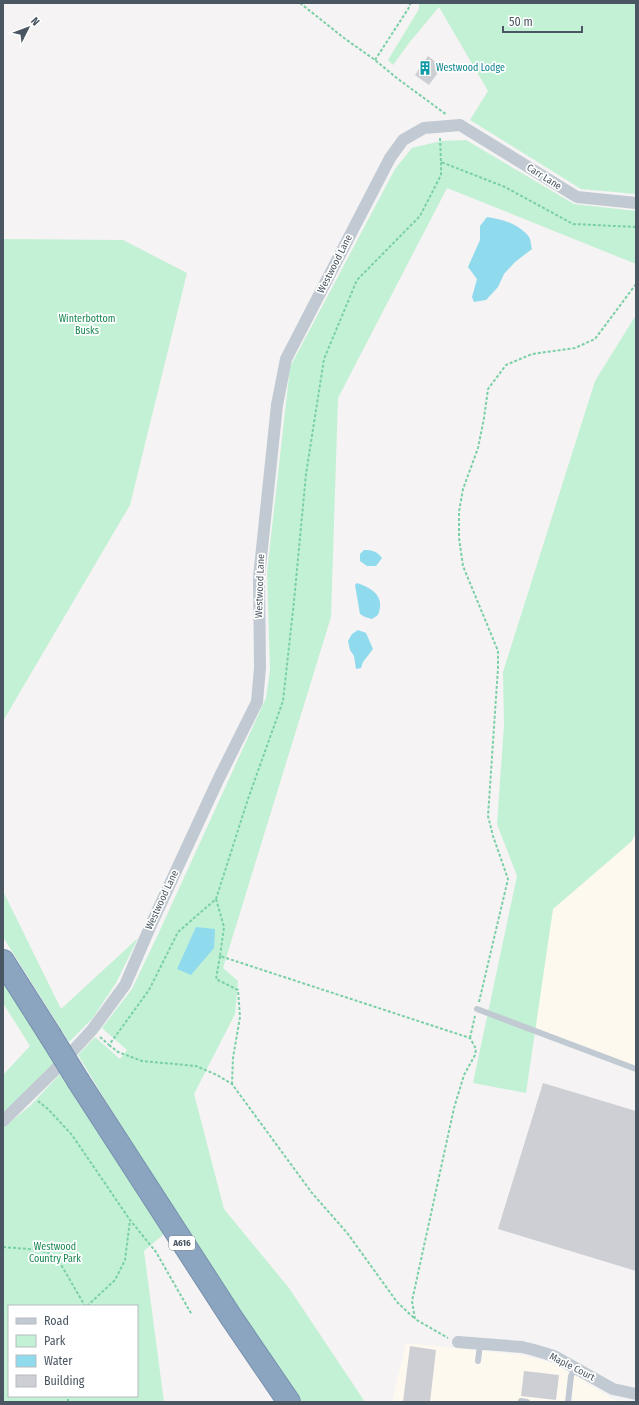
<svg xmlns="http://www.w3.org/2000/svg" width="639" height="1405" font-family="'Fira Sans Condensed',sans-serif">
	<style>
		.commercial { fill: #fdf9ef }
		.green { fill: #c3f1d5; fill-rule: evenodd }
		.water { fill: #90daee }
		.building { fill: #cdcfd5 }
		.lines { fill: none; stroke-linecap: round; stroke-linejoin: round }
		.highway-casing { stroke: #7690ad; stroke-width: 24 }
		.path { stroke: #7ad0a6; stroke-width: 2; stroke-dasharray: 3 2; stroke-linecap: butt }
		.lane { stroke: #c1cad2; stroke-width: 6 }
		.street { stroke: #c1cad2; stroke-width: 12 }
		.highway { stroke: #8ba5c1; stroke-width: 22 }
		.highway-bridge-casing { stroke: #7690ad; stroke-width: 24; stroke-linecap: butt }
		.highway-bridge { stroke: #8ba5c1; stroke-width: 22 }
		.labels { text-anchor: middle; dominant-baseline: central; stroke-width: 3.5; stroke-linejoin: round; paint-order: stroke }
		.shield { fill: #fff; stroke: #808990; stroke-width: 1 }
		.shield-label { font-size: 9px; font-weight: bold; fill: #4a5661 }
		.culture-label { font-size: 10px; fill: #0d838f; stroke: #fff; text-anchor: start }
		.street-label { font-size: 10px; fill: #4a5661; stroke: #fff }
		.park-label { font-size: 10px; fill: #17864f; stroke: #fff }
	</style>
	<rect width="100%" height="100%" fill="#f5f3f3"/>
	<path class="commercial" d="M 636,832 L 636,1071 L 535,1031 L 553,909 L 632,841 Z
		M 406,1343 L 522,1355 L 555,1364 L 613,1399 L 625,1402 L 392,1402 Z"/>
	<path class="green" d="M 419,3 L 636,3 L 636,194 L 581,189 L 470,120 L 488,91 L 439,7 L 409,43 L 393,65 L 388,60 L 419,9 Z
		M 466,140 L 574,204 L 636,211 L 636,264 L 447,188 L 338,398 L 331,617 L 223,968 L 238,981 L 235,1014 L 194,1094 L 224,1209 L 289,1288 L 365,1402 L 301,1402 L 191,1242 L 78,1055 L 95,1037 L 120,1059 L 127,1050 L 102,1028 L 132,989 L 161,928 L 266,698 L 270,670 L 267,572 L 290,367 L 395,169 L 412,148 L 441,141 Z
		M 3,239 L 123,240 L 187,273 L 130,505 L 3,721 Z
		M 636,315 L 636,832 L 632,841 L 553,909 L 526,1093 L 473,1083 L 517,876 L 497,824 L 504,725 L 503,672 L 595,381 Z
		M 3,891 L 61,1009 L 138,938 L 116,983 L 92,1019 L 69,1042 L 3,937 Z
		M 3,978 L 55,1064 L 3,1113 L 3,1075 L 30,1046 L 3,1003 Z
		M 60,1074 L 164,1234 L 144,1251 L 164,1402 L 3,1402 L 3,1128 L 31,1105 ZM 9,1306 L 137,1306 L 137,1396 L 9,1396 Z"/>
	<path class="water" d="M 487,217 C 502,219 519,224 529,237 C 531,240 531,246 532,249 L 515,262 L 504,274 L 498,287 L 486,300 L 474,302 L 472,297 L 477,279 L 468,267 L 480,240 L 480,226 Z
		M 364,550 C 372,550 377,551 382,558 L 376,566 L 367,566 L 360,561 L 360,554 Z
		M 357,583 C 374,589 385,597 378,615 L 372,619 L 365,617 L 360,614 L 355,585 Z
		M 358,630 L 366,633 L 373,649 L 363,662 L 361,668 L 356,669 L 354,656 L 350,650 L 348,641 L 352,634 Z
		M 196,927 L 215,929 L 214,948 L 191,975 L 177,969 Z"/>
	<path class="building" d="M 428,56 L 442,67 L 429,85 L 415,75 Z
		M 543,1083 L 636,1111 L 636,1271 L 498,1229 Z
		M 410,1346 L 436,1350 L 430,1402 L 403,1402 Z
		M 524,1371 L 559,1375 L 556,1400 L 521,1396 Z"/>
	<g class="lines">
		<defs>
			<path id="highway" d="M 3,961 L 50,1035
				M 79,1082 L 231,1317 L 289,1402"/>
		</defs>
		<use href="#highway" class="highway-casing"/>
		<path class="path" d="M 300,3 L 344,38 L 375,60 L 398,79 L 447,115
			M 375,60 L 410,6 L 410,3
			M 440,138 L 441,162 L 505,187 L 573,224 L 636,227
			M 216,899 L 224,927 L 220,956 L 470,1038 L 476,1049 L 475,1055 L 464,1075 L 454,1108 L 412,1301 L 415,1319 L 448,1338
			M 220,956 L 216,979 L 238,990 L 240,1017 L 233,1058 L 232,1084
			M 479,1002 L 508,879 L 493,836 L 488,816 L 498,668 L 498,651 L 463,566 L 459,538 L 459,512 L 463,489 L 478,448 L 484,418 L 488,389 L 506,365 L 532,354 L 575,348 L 595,339 L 636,284
			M 100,1037 L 109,1045 L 149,990 L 178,932 L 216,899 L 248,799 L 283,701 L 294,601 L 306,474 L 324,359 L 357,280 L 420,216 L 441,175 L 441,162
			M 470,1038 L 475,1016
			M 109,1045 L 118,1052 L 142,1061 L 196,1066 L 217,1075 L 232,1084 L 312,1193 L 348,1234 L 397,1302 L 414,1318
			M 38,1101 L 48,1109 L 72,1135 L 130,1220 L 156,1252 L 192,1315
			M 3,1247 L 40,1250 L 56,1256 L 85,1306
			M 87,1306 L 115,1280 L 125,1260 L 130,1220
			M 68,1402 L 68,1396"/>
		<path class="lane" d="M 477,1009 L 636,1069
			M 478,1361 L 480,1345
			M 521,1401 L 527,1402
			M 568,1402 L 571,1376 L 575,1368"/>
		<path class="street" d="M 3,1121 L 56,1069 L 92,1030 L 125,985 L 150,927 L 219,778 L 257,702 L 260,668 L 259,577 L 277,405 L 286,359 L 390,158 L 403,140 L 424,128 L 460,125 L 577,197 L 636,203
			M 458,1342 L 522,1347 L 534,1350 L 554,1356 L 613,1389 L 636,1394"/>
		<use href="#highway" class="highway"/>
		<defs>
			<path id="highway-bridge" d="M 50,1035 L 79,1082"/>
		</defs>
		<use href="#highway-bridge" class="highway-bridge-casing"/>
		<use href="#highway-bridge" class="highway-bridge"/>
	</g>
	<defs>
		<symbol id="building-bare" viewBox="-9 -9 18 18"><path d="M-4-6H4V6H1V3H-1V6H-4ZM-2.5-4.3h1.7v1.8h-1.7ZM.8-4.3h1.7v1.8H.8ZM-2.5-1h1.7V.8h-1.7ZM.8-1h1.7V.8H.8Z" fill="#0f9aa8" stroke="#fff" stroke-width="2.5" paint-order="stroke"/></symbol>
	</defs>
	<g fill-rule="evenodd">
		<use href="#building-bare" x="415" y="58" width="20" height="20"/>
	</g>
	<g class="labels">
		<rect class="shield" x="169" y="1236" width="26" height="14" rx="3"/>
		<g class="shield-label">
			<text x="182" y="1243">A616</text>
		</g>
		<g class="culture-label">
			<text x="436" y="68">Westwood Lodge</text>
		</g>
		<g class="street-label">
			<text transform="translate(544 177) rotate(32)">Carr Lane</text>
			<text transform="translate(335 264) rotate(-63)">Westwood Lane</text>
			<text transform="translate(260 586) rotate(-88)">Westwood Lane</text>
			<text transform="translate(162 900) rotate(-65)">Westwood Lane</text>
			<text transform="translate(572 1367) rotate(27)">Maple Court</text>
		</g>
		<g class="park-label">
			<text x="87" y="319">Winterbottom<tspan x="87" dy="12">Busks</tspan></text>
			<text x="55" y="1247">Westwood<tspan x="55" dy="12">Country Park</tspan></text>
		</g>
	</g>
	<rect width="639" height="1405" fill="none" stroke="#4a5661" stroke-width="8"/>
	<rect x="8" y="1305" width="130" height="92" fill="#ffffff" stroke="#b7bbc0"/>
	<rect x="16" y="1318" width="20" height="6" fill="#c1cad2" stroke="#b7bbc0"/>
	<text x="44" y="1325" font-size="12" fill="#4a5661">Road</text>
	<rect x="16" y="1335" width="20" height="12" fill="#c3f1d5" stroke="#b7bbc0"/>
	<text x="44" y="1345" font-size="12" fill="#4a5661">Park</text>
	<rect x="16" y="1355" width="20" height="12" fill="#90daee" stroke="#b7bbc0"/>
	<text x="44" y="1365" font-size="12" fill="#4a5661">Water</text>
	<rect x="16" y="1375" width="20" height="12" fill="#cdcfd5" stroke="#b7bbc0"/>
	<text x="44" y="1385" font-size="12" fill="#4a5661">Building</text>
	<g transform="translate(28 28) rotate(48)" stroke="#ffffff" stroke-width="3" paint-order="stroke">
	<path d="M0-3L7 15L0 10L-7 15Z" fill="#4a5661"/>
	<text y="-6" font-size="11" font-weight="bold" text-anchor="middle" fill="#4a5661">N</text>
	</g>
	<path d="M503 26v6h79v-6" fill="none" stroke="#4a5661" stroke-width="2"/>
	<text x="509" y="26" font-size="12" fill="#4a5661" stroke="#ffffff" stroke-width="3" paint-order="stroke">50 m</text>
</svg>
